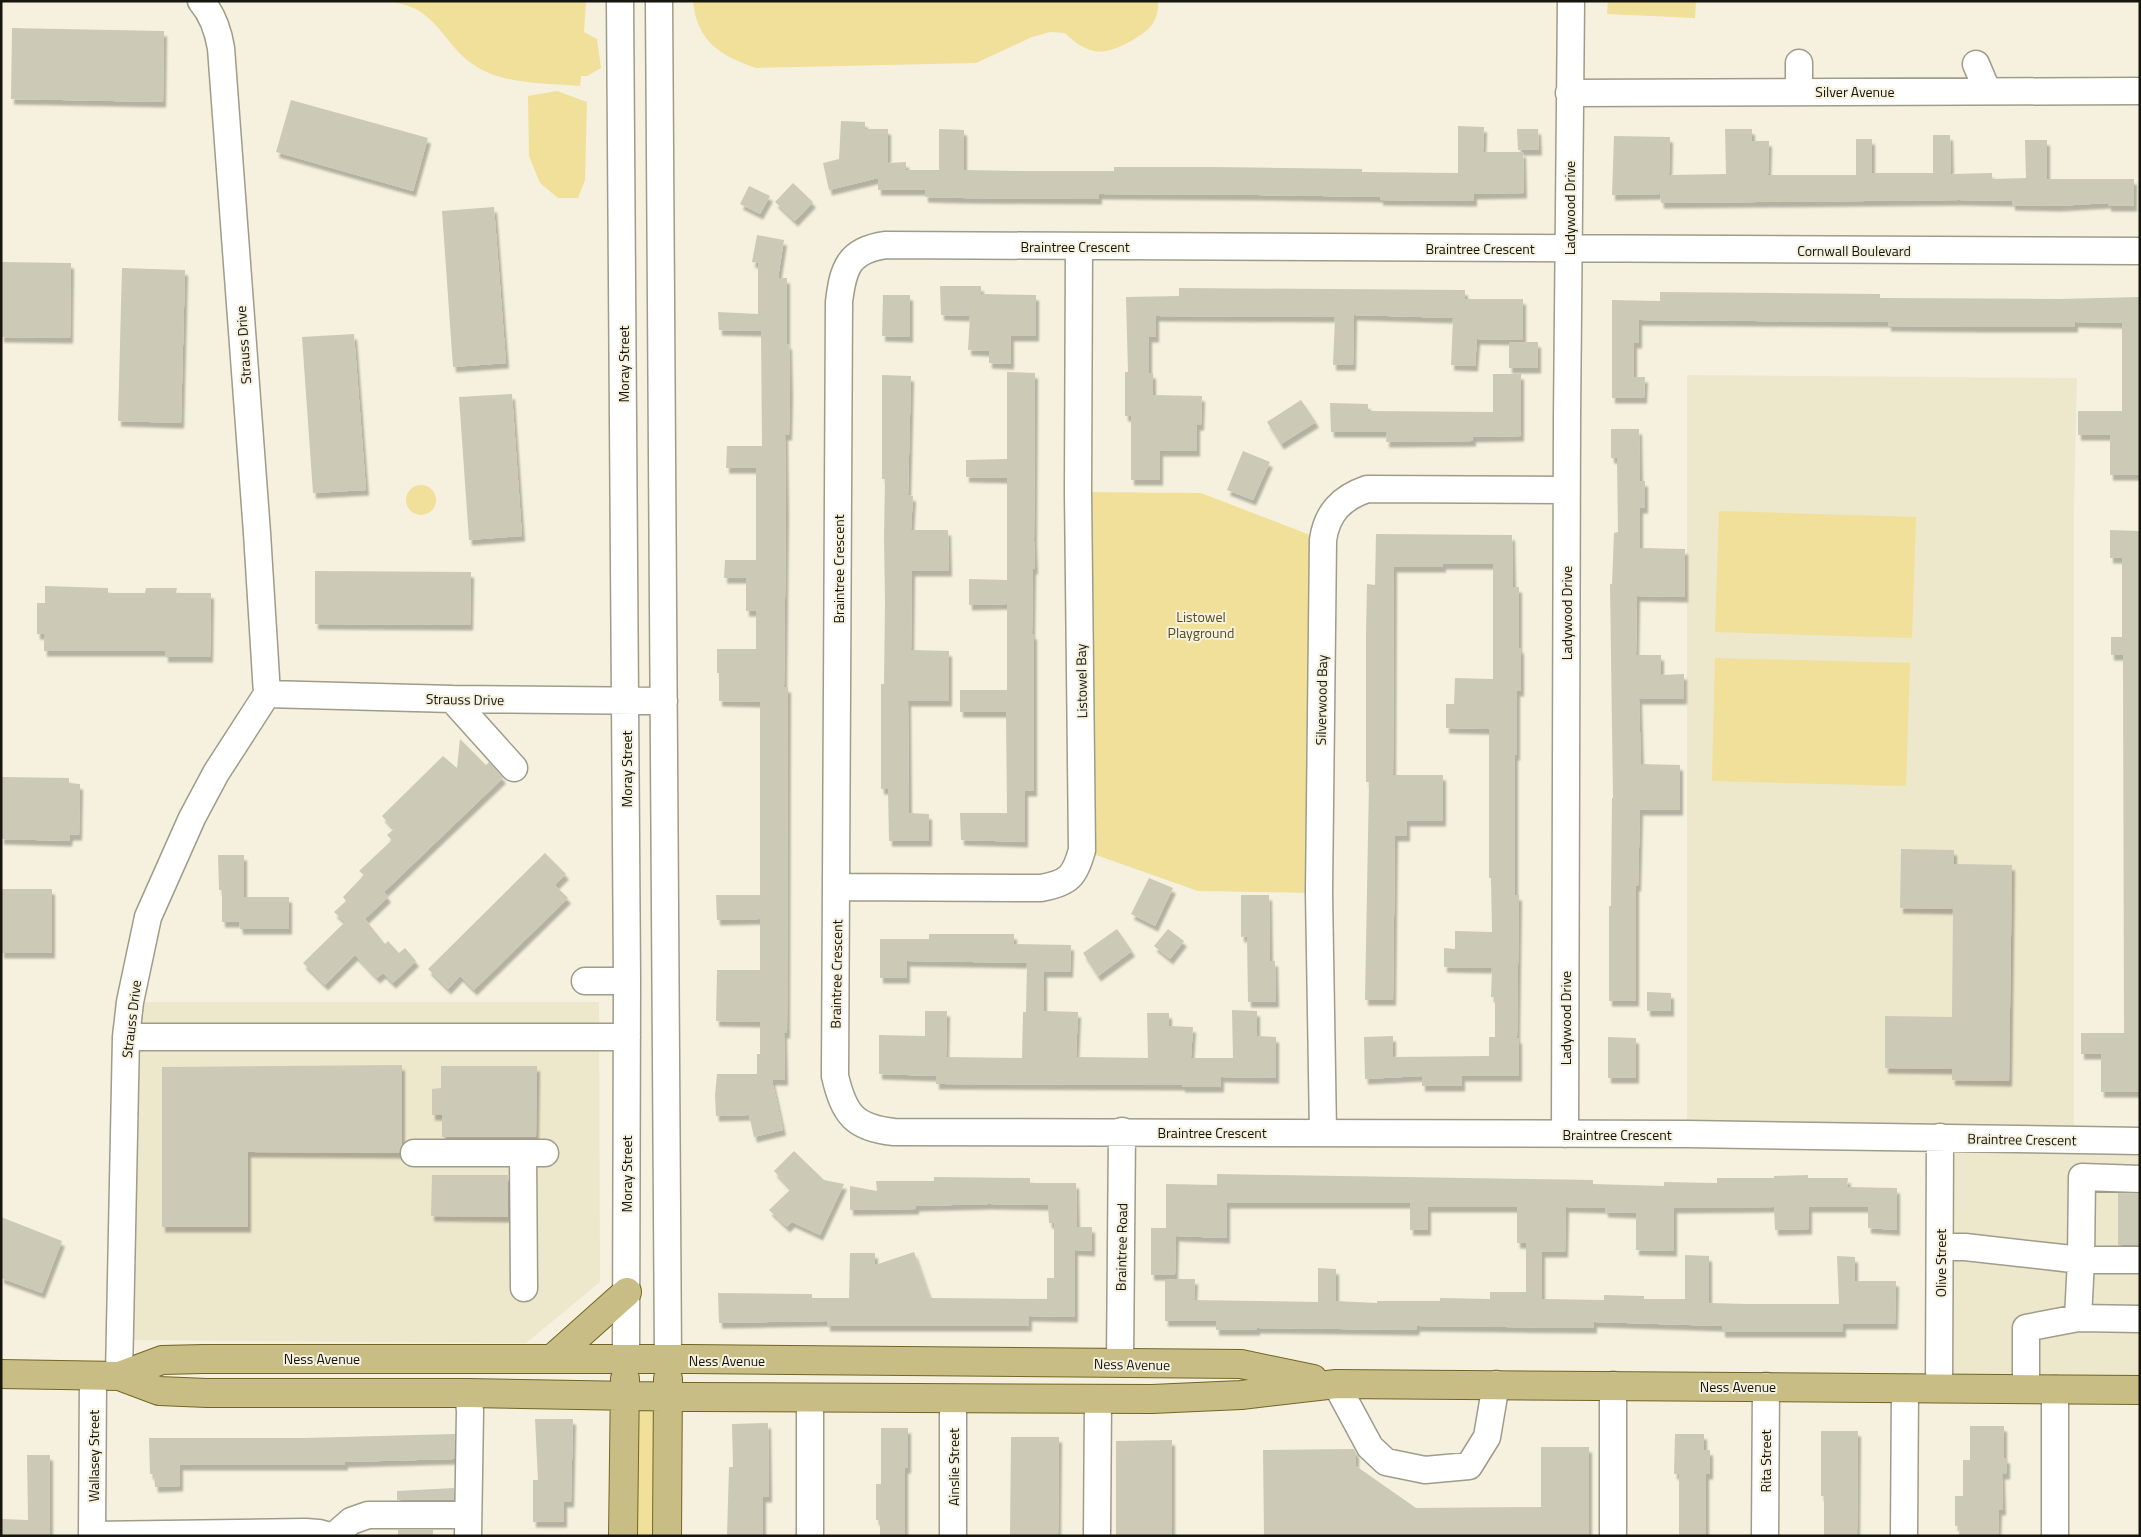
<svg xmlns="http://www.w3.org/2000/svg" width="2141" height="1537" font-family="'Titillium Web',sans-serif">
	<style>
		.built { fill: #ede7cc }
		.green { fill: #f0e099 }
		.building { fill: #ccc9b6; filter: url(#shadow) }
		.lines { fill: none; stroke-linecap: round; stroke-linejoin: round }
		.minor-casing { stroke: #9f9c8a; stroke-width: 29 }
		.major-casing { stroke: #726626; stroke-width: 30 }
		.minor { stroke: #fff; stroke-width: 26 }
		.major { stroke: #c8bd85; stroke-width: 28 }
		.labels { text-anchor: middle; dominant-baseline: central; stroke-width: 4; stroke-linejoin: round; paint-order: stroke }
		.street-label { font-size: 14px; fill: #16150e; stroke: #f5f1de }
		.park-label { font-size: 14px; fill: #554b1f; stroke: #f5f1de }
	</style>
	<defs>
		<filter id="shadow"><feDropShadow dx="3" dy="5.5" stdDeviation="1" flood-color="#0004"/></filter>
	</defs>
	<rect width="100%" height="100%" fill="#f5f1de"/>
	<path class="built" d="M 1687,375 L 2077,378 L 2074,508 L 2074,1140 L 2140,1141 L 2140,1390 L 1939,1388 L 1940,1137 L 1687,1134 Z
		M 130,1002 L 599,1002 L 600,1282 L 526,1343 L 119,1340 Z"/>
	<path class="green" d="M 390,1 L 586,1 L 584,32 L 597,39 L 601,68 L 587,76 L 581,76 L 580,86 C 543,83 497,85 467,60 C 450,46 440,25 422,13 C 413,6 401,4 390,1 Z
		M 693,1 L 1158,1 C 1159,9 1156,21 1150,27 C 1140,38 1110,55 1094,51 C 1082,48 1073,41 1065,33 L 1050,32 L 1032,37 L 976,63 L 756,68 C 721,56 697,42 693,1 Z
		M 1608,1 L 1696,1 L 1695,18 L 1607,14 Z
		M 557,91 L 587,102 L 585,180 L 578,198 L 558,198 L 540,183 L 529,156 L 528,96 Z
		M406 500a15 15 0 1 1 30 0a15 15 0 1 1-30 0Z
		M 1078,492 L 1201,493 L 1323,540 L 1319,893 L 1198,891 L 1082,850 Z
		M 1719,511 L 1916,517 L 1912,638 L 1715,632 Z
		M 1715,658 L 1910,663 L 1906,786 L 1712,781 Z
		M 624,1396 L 668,1397 L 667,1536 L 623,1536 Z"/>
	<path class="building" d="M 12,28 L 164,31 L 163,102 L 11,99 Z
		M 291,100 L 428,138 L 413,191 L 276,152 Z
		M 841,121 L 865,122 L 865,129 L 888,129 L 888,163 L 906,162 L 906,170 L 939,170 L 939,129 L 964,130 L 964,170 L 1022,171 L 1114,171 L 1114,167 L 1210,167 L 1362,169 L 1362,172 L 1458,173 L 1458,126 L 1484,127 L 1483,152 L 1523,152 L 1524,193 L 1474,194 L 1474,201 L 1380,200 L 1380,197 L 1257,195 L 1099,194 L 1099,199 L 961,198 L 925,197 L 925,190 L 878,190 L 878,178 L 829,190 L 823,163 L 839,159 Z
		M 1517,129 L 1538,129 L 1539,150 L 1518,150 Z
		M 1725,129 L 1752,129 L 1752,141 L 1769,141 L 1768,175 L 1856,175 L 1856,139 L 1872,139 L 1872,173 L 1933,173 L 1933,135 L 1950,135 L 1951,174 L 1992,173 L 1992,179 L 2026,178 L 2025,140 L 2047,140 L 2047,179 L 2134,179 L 2134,206 L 2108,206 L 2108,203 L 2057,206 L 2012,205 L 2012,201 L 1959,200 L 1661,203 L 1660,194 L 1612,195 L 1614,136 L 1670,137 L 1669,175 L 1726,174 Z
		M 793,183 L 813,202 L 795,221 L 775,202 Z
		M 749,186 L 770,196 L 760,214 L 740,204 Z
		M 494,207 L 506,363 L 453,367 L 442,211 Z
		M 757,235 L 784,240 L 778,278 L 787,278 L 787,344 L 789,344 L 790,393 L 789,435 L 785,435 L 786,511 L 784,687 L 788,687 L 787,1033 L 784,1033 L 785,1080 L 772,1080 L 783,1130 L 754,1137 L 749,1115 L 716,1116 L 715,1095 L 717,1074 L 757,1074 L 757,1054 L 760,1054 L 760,1022 L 716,1021 L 717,970 L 760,970 L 760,919 L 717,920 L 716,895 L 760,895 L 760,702 L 719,701 L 719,673 L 717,673 L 717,649 L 756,649 L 756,611 L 746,611 L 746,578 L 724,578 L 725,560 L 756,560 L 756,468 L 726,468 L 727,446 L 762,446 L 761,331 L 719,330 L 718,312 L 758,314 L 758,263 L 752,262 Z
		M 1,262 L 71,263 L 70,338 L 1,337 Z
		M 122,268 L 185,270 L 181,423 L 118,421 Z
		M 940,286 L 981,286 L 981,294 L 1036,295 L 1036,336 L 1011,336 L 1011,364 L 989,363 L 989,351 L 968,350 L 970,316 L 941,315 Z
		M 1179,288 L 1465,290 L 1465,299 L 1523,299 L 1523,340 L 1477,339 L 1475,366 L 1451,365 L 1453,318 L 1354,315 L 1353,365 L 1333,365 L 1335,317 L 1156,316 L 1156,337 L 1149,337 L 1149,373 L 1153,373 L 1153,395 L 1202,396 L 1201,425 L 1197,425 L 1197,451 L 1160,451 L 1160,480 L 1131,480 L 1131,416 L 1125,416 L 1125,372 L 1128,372 L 1126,297 L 1179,296 Z
		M 1660,292 L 1880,294 L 1880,298 L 2059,299 L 2140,297 L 2140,475 L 2110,475 L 2110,435 L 2078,435 L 2078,411 L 2122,411 L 2122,323 L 2075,322 L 2075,327 L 1979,327 L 1888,326 L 1888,322 L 1639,320 L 1639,343 L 1634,343 L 1634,377 L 1645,377 L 1644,398 L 1612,398 L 1612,300 L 1660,301 Z
		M 883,295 L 910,295 L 910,337 L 882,336 Z
		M 354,334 L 366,490 L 313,493 L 302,337 Z
		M 1509,342 L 1538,342 L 1538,368 L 1509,368 Z
		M 1007,372 L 1035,373 L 1034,540 L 1035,569 L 1033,569 L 1032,634 L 1034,634 L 1034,791 L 1025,791 L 1025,842 L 961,840 L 960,813 L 1007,813 L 1006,712 L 960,712 L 960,690 L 1007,690 L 1007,604 L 969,605 L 969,579 L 1007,580 L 1007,478 L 966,477 L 966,460 L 1007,459 Z
		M 1493,374 L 1521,374 L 1521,436 L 1473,437 L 1473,441 L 1386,442 L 1387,432 L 1331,432 L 1330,403 L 1368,404 L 1368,411 L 1493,412 Z
		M 882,375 L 911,376 L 908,495 L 913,496 L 911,530 L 948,530 L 949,571 L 912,571 L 911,650 L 949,651 L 949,701 L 908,701 L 909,813 L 929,814 L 929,841 L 889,841 L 888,789 L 881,789 L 881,684 L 884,684 L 885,602 L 884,537 L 885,479 L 882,479 Z
		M 512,394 L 522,536 L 469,540 L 459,397 Z
		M 1301,400 L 1316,422 L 1281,444 L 1267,422 Z
		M 1611,429 L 1639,429 L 1640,481 L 1645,481 L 1645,508 L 1640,508 L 1640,548 L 1685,549 L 1685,597 L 1637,596 L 1636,655 L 1661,655 L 1661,675 L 1684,674 L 1684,699 L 1639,699 L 1641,764 L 1680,765 L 1680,810 L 1640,810 L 1638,886 L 1636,886 L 1636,1001 L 1609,1001 L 1609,906 L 1611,906 L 1612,798 L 1613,798 L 1610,584 L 1612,584 L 1614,533 L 1618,532 L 1617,458 L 1611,458 Z
		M 1243,451 L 1270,462 L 1253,500 L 1227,490 Z
		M 2110,530 L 2140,531 L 2140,1092 L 2101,1092 L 2101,1054 L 2081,1054 L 2081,1033 L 2124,1033 L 2123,655 L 2111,655 L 2111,637 L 2122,637 L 2122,558 L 2110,558 Z
		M 1376,534 L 1512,535 L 1513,587 L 1519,587 L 1519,648 L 1521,648 L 1521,691 L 1517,691 L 1517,755 L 1515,755 L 1515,895 L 1519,895 L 1517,1038 L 1519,1038 L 1519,1076 L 1462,1076 L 1462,1086 L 1422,1086 L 1422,1076 L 1365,1079 L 1364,1037 L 1393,1036 L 1393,1057 L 1489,1056 L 1489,1037 L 1495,1037 L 1495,997 L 1491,997 L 1492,968 L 1444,967 L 1444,948 L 1455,949 L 1455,931 L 1492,932 L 1491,878 L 1489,878 L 1489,729 L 1446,728 L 1446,704 L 1454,704 L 1455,678 L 1493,679 L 1493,564 L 1443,564 L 1443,567 L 1394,567 L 1393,775 L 1443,775 L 1443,821 L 1407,821 L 1407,836 L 1395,836 L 1393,1000 L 1365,1000 L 1369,782 L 1366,782 L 1366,634 L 1367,584 L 1375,585 Z
		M 315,571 L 471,572 L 470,625 L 315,624 Z
		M 45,586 L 108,588 L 108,593 L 145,593 L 146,588 L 177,588 L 176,593 L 211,593 L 210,657 L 165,657 L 165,651 L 44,651 L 44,634 L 37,634 L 37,603 L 45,603 Z
		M 460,739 L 486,765 L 489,762 L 503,778 L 384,892 L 388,897 L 365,919 L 385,944 L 388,941 L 399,953 L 405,948 L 416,961 L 393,983 L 383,973 L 377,978 L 355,955 L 325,985 L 303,963 L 345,922 L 334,912 L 346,901 L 343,897 L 364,875 L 359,871 L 392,840 L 387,835 L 394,829 L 382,816 L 443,756 L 457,768 Z
		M 1,777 L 69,778 L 69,783 L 80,784 L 79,835 L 70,835 L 69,841 L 1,839 Z
		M 1901,849 L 1954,850 L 1954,864 L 2012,865 L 2009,1081 L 1952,1080 L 1952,1069 L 1885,1068 L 1885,1016 L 1952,1017 L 1953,909 L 1900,908 Z
		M 545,853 L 566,874 L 555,885 L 568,898 L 474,990 L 460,976 L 448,989 L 428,969 Z
		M 218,855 L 244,855 L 244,897 L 289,897 L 289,929 L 240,929 L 239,922 L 222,922 L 222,890 L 219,890 Z
		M 1149,878 L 1173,888 L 1155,926 L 1131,914 Z
		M 1,889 L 52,889 L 52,953 L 1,953 Z
		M 1241,895 L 1269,895 L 1270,961 L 1275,961 L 1276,1002 L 1248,1002 L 1247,936 L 1241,937 Z
		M 1117,929 L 1132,951 L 1098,976 L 1083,953 Z
		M 1168,929 L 1184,941 L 1170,959 L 1154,946 Z
		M 929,934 L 1014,934 L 1014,944 L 1071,945 L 1070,972 L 1044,972 L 1044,1011 L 1078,1012 L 1076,1057 L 1148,1058 L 1147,1013 L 1169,1013 L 1169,1026 L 1193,1027 L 1191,1058 L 1233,1058 L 1232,1010 L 1257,1011 L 1257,1036 L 1276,1037 L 1276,1078 L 1221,1077 L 1221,1087 L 1182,1087 L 1182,1085 L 936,1084 L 936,1076 L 879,1074 L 879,1035 L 925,1036 L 925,1011 L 947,1011 L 946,1057 L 1022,1058 L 1023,1012 L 1026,1012 L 1027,963 L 907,961 L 907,978 L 880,978 L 880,939 L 929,939 Z
		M 1647,992 L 1671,993 L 1671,1011 L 1647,1011 Z
		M 1608,1037 L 1636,1038 L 1636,1078 L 1608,1078 Z
		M 402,1065 L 402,1144 L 399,1153 L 248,1152 L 248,1227 L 162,1227 L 162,1067 Z
		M 441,1066 L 537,1066 L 536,1137 L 442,1137 L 442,1115 L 432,1115 L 432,1089 L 441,1088 Z
		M 794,1151 L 824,1180 L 844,1184 L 820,1235 L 792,1222 L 787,1227 L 769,1210 L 791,1189 L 774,1171 Z
		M 1217,1174 L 1593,1180 L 1593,1184 L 1664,1186 L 1664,1182 L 1717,1183 L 1717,1178 L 1774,1178 L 1774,1176 L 1808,1175 L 1808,1178 L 1848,1178 L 1847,1187 L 1897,1188 L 1897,1230 L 1868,1228 L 1868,1207 L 1809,1207 L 1809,1229 L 1775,1230 L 1774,1207 L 1674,1208 L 1674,1251 L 1636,1250 L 1636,1213 L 1605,1212 L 1605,1208 L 1566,1207 L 1565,1252 L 1542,1252 L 1542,1299 L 1604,1300 L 1604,1295 L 1644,1296 L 1644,1299 L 1685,1299 L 1685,1255 L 1709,1256 L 1709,1303 L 1747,1304 L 1839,1304 L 1837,1256 L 1855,1257 L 1855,1281 L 1896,1281 L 1895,1324 L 1843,1324 L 1843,1332 L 1722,1332 L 1722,1326 L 1594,1322 L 1594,1328 L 1417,1326 L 1416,1330 L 1257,1328 L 1257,1330 L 1216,1330 L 1216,1321 L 1165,1321 L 1165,1279 L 1195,1279 L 1194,1300 L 1318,1302 L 1318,1268 L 1336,1269 L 1336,1301 L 1377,1303 L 1377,1301 L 1440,1301 L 1440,1298 L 1490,1299 L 1490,1292 L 1526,1292 L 1526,1243 L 1517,1243 L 1517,1207 L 1428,1207 L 1428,1230 L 1410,1230 L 1410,1203 L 1227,1203 L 1227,1238 L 1176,1236 L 1175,1275 L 1151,1275 L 1151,1228 L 1166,1228 L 1166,1184 L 1217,1185 Z
		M 432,1175 L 508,1175 L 508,1217 L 431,1216 Z
		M 934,1177 L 1030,1178 L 1030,1183 L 1076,1183 L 1077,1227 L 1092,1227 L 1092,1251 L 1075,1250 L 1075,1317 L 1029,1316 L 1029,1326 L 827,1326 L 827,1321 L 719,1323 L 718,1293 L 812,1294 L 812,1298 L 849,1298 L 850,1253 L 875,1253 L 875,1265 L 914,1252 L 930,1298 L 1047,1299 L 1047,1278 L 1054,1278 L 1054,1223 L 1049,1223 L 1048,1205 L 989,1204 L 916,1206 L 916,1209 L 850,1210 L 850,1186 L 877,1191 L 876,1181 L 934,1181 Z
		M 2118,1193 L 2140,1194 L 2140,1245 L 2118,1245 Z
		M 1,1217 L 62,1241 L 42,1293 L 1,1278 Z
		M 535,1419 L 573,1419 L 571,1502 L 564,1502 L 564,1522 L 533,1522 L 533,1480 L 538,1480 Z
		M 768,1423 L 769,1497 L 763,1497 L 763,1536 L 727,1536 L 729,1467 L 733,1467 L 732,1424 Z
		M 1970,1426 L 2004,1426 L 2004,1458 L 2007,1458 L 2007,1474 L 2002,1474 L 2003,1510 L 1999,1510 L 1998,1536 L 1959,1536 L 1960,1526 L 1955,1526 L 1955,1496 L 1963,1496 L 1963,1460 L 1970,1460 Z
		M 881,1428 L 908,1428 L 908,1468 L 905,1468 L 905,1536 L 880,1536 L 880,1520 L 876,1520 L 876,1484 L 881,1484 Z
		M 1821,1431 L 1858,1431 L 1857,1536 L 1824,1536 L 1824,1496 L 1821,1496 Z
		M 455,1434 L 454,1459 L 345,1462 L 345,1465 L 180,1465 L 180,1486 L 155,1487 L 154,1474 L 150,1474 L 149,1438 L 304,1438 Z
		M 1675,1434 L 1704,1434 L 1704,1450 L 1710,1450 L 1710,1474 L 1706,1474 L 1706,1535 L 1679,1535 L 1679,1474 L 1674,1474 Z
		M 1011,1437 L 1059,1437 L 1058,1536 L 1010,1536 Z
		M 1172,1440 L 1172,1536 L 1116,1536 L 1116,1441 Z
		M 1541,1447 L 1589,1447 L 1589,1536 L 1264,1536 L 1263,1450 L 1354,1449 L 1356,1453 L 1356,1466 L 1416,1508 L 1541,1507 Z
		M 27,1455 L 50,1455 L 50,1536 L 1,1536 L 1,1519 L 28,1520 Z
		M 454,1488 L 454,1500 L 397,1500 L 397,1491 Z
		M 398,1530 L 433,1530 L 433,1536 L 398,1536 Z"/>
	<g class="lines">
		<defs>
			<path id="minor" d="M 620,1 L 627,981 L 626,1360
				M 659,1 L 668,1360
				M 1799,63 L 1799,91
				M 1976,64 L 1987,90
				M 1569,93 L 2140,91
				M 2140,251 L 886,245 C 848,250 843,269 839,302 L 835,1076 C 844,1114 854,1128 894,1132 L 1687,1134 L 2140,1141
				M 267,694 L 452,699 L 664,701
				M 452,699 L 514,768
				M 837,887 L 1041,888 C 1069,883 1075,876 1082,850 L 1078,492 L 1079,246
				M 585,981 L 627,981
				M 126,1037 L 627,1037
				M 1323,1132 L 1319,893 L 1323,540 C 1327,513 1341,498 1367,489 L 1566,490
				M 1565,1134 L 1567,418 L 1571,1
				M 414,1153 L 545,1153
				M 523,1153 L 524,1288
				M 1940,1247 L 1965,1247 L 2081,1260 L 2082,1177 L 2140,1179
				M 2078,1318 L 2140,1319
				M 1120,1363 L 1122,1131
				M 119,1376 L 126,1037 L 130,1002 L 148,917 L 192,818 L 216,773 L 267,694 L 257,533 L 221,48 C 218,30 213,15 201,1
				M 1336,1384 L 1370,1447 L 1386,1462 L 1425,1470 L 1469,1466 L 1487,1437 L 1496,1384
				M 1939,1388 L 1940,1137
				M 2026,1389 L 2026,1328 L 2078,1318 L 2081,1260 L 2140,1260
				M 468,1393 L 470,1411 L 468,1536
				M 92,1535 L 305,1532 L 319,1533 L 329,1536
				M 92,1536 L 93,1376
				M 334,1536 L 351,1521 L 368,1515 L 468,1515
				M 810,1536 L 810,1398
				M 953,1536 L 953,1398
				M 1097,1536 L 1098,1400
				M 1613,1536 L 1613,1385
				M 1765,1536 L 1766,1386
				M 1904,1536 L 1905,1388
				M 2055,1536 L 2055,1389"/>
			<path id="major" d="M 552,1359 L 627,1292
				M 1,1374 L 119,1376 L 159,1391 L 207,1393 L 468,1393 L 690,1397 L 1152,1399 L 1241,1395 L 1336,1384 L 2140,1390
				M 119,1376 L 162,1360 L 203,1359 L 690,1359 L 1241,1364 L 1313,1379
				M 623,1536 L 625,1379
				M 667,1536 L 668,1379"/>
		</defs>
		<use href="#minor" class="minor-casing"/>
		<use href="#major" class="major-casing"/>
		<use href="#minor" class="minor"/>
		<use href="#major" class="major"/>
	</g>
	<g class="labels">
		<g class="street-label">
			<text x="1855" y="91">Silver Avenue</text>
			<text transform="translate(1569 208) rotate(-90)">Ladywood Drive</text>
			<text x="1075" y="246">Braintree Crescent</text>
			<text x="1480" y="248">Braintree Crescent</text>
			<text x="1854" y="250">Cornwall Boulevard</text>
			<text transform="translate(243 345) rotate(-94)">Strauss Drive</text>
			<text transform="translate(623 364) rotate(-90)">Moray Street</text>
			<text transform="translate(838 569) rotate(-90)">Braintree Crescent</text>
			<text transform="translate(1566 613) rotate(-90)">Ladywood Drive</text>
			<text transform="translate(1081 681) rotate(-91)">Listowel Bay</text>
			<text transform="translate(465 699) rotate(1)">Strauss Drive</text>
			<text transform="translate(1321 700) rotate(-89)">Silverwood Bay</text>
			<text transform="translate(626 769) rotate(-90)">Moray Street</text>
			<text transform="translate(836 974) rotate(-89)">Braintree Crescent</text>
			<text transform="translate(1565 1018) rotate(-90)">Ladywood Drive</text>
			<text transform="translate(131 1019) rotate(-83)">Strauss Drive</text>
			<text x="1212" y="1132">Braintree Crescent</text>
			<text x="1617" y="1134">Braintree Crescent</text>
			<text transform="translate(2022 1139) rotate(1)">Braintree Crescent</text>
			<text transform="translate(626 1174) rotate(-90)">Moray Street</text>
			<text transform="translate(1121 1247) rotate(-89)">Braintree Road</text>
			<text transform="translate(1940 1263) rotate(-90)">Olive Street</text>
			<text x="322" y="1358">Ness Avenue</text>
			<text x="727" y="1360">Ness Avenue</text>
			<text transform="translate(1132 1364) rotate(1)">Ness Avenue</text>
			<text x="1738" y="1386">Ness Avenue</text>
			<text transform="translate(93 1456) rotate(-90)">Wallasey Street</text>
			<text transform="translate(1765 1461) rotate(-90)">Rita Street</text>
			<text transform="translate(953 1467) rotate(-90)">Ainslie Street</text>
		</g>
		<g class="park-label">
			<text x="1201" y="616">Listowel<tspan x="1201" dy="16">Playground</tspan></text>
		</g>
	</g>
	<rect width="2141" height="1537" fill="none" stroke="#16150e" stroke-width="5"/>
</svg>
